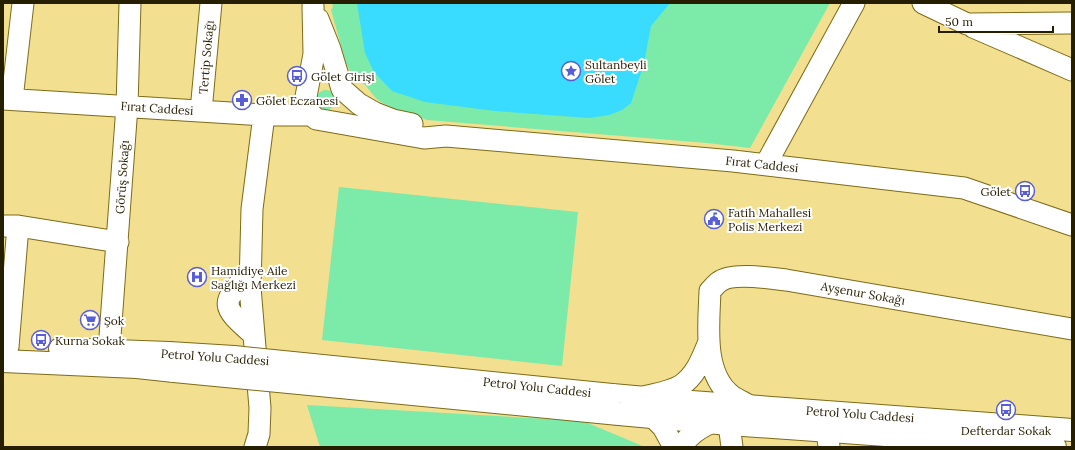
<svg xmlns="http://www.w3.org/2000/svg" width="1075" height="450" font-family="Lora,serif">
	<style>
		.green { fill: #7ceaa9 }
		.water { fill: #39dbfe }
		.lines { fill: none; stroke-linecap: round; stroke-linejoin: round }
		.minor-casing { stroke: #7d6b17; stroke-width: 23 }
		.major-casing { stroke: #7d6b17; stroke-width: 24 }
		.minor { stroke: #fff; stroke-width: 21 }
		.major { stroke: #fff; stroke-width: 22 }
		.major-bridge-casing { stroke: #7d6b17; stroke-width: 24; stroke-linecap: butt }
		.major-bridge { stroke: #fff; stroke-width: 22 }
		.labels { text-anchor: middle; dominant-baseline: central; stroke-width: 4; stroke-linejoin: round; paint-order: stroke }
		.street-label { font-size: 12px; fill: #261e00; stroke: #fff }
		.poi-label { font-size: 12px; fill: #261e00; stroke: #fff; text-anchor: start }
	</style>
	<rect width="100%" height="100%" fill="#f2df90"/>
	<path class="green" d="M 332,3 L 830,3 L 750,148 L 707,143 L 427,120 C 412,115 394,110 381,102 C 369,94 369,83 353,78 L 346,63 L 331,10 L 333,7 Z
		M316 100a10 10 0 1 1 20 0a10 10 0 1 1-20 0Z
		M 339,187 L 578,212 L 562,366 L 322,340 Z
		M 307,405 L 583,421 L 645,447 L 320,447 Z"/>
	<path class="water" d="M 357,3 L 670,3 L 651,26 L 644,63 L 631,103 L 622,110 L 609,115 L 589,118 L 495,111 L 425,102 L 392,91 L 374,72 L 365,53 Z"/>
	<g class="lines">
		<defs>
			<path id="minor" d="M 923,3 L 967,24 L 1072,23
				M 313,6 L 314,54 L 305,102 C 307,110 310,114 316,119 L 424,138 L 446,136 L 733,161 L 964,188 L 1072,225
				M 318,19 L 330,49 L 342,89 L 359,104 L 375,113 L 393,120 L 412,124
				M 973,27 L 1072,70
				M 3,99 L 264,115 L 310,115
				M 12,99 L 23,3
				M 201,111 L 211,3
				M 766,164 L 854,3
				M 3,226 L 18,226 L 118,242
				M 251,271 C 220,304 220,305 254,335
				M 8,347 L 18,226
				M 109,350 L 127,106 L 130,3
				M 644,397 C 655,394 669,392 680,386 C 695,377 702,359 708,344
				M 751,407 C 745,403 738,400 732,396 C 702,374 709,323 710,291 C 713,288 716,284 719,282 C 731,272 770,278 786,280 L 1072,329
				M 653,417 L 663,427 L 674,447
				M 729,424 L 732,447
				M 827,430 L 829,447
				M 255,447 L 259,434 L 260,408 L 250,287 L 252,209 L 264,115
				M 681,447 C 689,435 698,429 710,423"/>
			<path id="major" d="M 60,349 L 169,353
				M 3,361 L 137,367 L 174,371
				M 612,395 L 691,402 L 1072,430
				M 619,414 L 729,424 L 1055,447"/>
		</defs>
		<use href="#minor" class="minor-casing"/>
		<use href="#major" class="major-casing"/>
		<use href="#minor" class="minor"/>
		<use href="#major" class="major"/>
		<defs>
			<path id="major-bridge" d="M 169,353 L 234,357 L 612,395
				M 174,371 L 619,414"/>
		</defs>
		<use href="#major-bridge" class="major-bridge-casing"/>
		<use href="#major-bridge" class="major-bridge"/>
	</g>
	<defs>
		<symbol id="sight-ring" viewBox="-11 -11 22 22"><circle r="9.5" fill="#fff" stroke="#585fd6" stroke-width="1.5"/><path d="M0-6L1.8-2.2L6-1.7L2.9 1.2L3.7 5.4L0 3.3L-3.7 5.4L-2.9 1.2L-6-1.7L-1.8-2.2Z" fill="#585fd6"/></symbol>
		<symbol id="bus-ring" viewBox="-11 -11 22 22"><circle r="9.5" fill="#fff" stroke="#585fd6" stroke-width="1.5"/><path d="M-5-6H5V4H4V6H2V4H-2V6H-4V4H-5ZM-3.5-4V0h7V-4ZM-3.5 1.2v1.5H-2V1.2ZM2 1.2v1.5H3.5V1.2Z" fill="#585fd6"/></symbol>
		<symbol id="pharmacy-ring" viewBox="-11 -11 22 22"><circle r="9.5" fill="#fff" stroke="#585fd6" stroke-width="1.5"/><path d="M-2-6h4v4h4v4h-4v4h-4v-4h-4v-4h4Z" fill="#585fd6"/></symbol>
		<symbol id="civic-ring" viewBox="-11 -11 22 22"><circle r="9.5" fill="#fff" stroke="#585fd6" stroke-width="1.5"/><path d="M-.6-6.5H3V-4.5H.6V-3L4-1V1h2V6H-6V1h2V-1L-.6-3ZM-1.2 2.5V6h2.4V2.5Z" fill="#585fd6"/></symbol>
		<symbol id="hospital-ring" viewBox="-11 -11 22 22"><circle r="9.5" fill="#fff" stroke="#585fd6" stroke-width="1.5"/><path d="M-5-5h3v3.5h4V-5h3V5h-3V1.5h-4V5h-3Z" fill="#585fd6"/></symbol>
		<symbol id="supermarket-ring" viewBox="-11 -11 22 22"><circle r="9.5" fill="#fff" stroke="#585fd6" stroke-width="1.5"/><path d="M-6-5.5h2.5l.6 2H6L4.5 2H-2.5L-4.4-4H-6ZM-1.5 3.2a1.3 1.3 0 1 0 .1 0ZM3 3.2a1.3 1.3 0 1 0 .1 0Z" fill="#585fd6"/></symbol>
	</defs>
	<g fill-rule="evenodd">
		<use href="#sight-ring" x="560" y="60" width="22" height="22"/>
		<use href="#bus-ring" x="286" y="65" width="22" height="22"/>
		<use href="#pharmacy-ring" x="231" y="89" width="22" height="22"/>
		<use href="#bus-ring" x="1014" y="180" width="22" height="22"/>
		<use href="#civic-ring" x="703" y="208" width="22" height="22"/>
		<use href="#hospital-ring" x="186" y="266" width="22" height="22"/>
		<use href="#supermarket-ring" x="79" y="309" width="22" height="22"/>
		<use href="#bus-ring" x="30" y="329" width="22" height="22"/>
		<use href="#bus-ring" x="995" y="399" width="22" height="22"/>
	</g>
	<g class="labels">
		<g class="street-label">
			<text transform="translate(206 57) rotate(-85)">Tertip Sokağı</text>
			<text transform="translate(157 108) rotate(4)">Fırat Caddesi</text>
			<text transform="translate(762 164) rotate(6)">Fırat Caddesi</text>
			<text transform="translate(122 177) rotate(-86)">Görüş Sokağı</text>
			<text transform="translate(863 293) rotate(10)">Ayşenur Sokağı</text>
			<text transform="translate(215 357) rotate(4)">Petrol Yolu Caddesi</text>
			<text transform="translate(537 387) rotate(6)">Petrol Yolu Caddesi</text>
			<text transform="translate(860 414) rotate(4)">Petrol Yolu Caddesi</text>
		</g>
		<g class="poi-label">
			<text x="585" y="64">Sultanbeyli<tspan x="585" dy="14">Gölet</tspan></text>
			<text x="311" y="76">Gölet Girişi</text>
			<text x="256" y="100">Gölet Eczanesi</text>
			<text x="1011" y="191" text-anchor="end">Gölet</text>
			<text x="728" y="212">Fatih Mahallesi<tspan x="728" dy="14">Polis Merkezi</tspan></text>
			<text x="211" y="270">Hamidiye Aile<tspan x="211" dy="14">Sağlığı Merkezi</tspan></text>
			<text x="104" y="320">Şok</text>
			<text x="55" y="340">Kurna Sokak</text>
			<text x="1006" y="430" text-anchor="middle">Defterdar Sokak</text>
		</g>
	</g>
	<rect width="1075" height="450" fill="none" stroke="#261e00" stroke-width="8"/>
	<path d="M939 26v6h114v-6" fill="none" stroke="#261e00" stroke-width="2"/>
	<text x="945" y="26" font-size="12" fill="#261e00" stroke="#ffffff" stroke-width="3" paint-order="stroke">50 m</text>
</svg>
